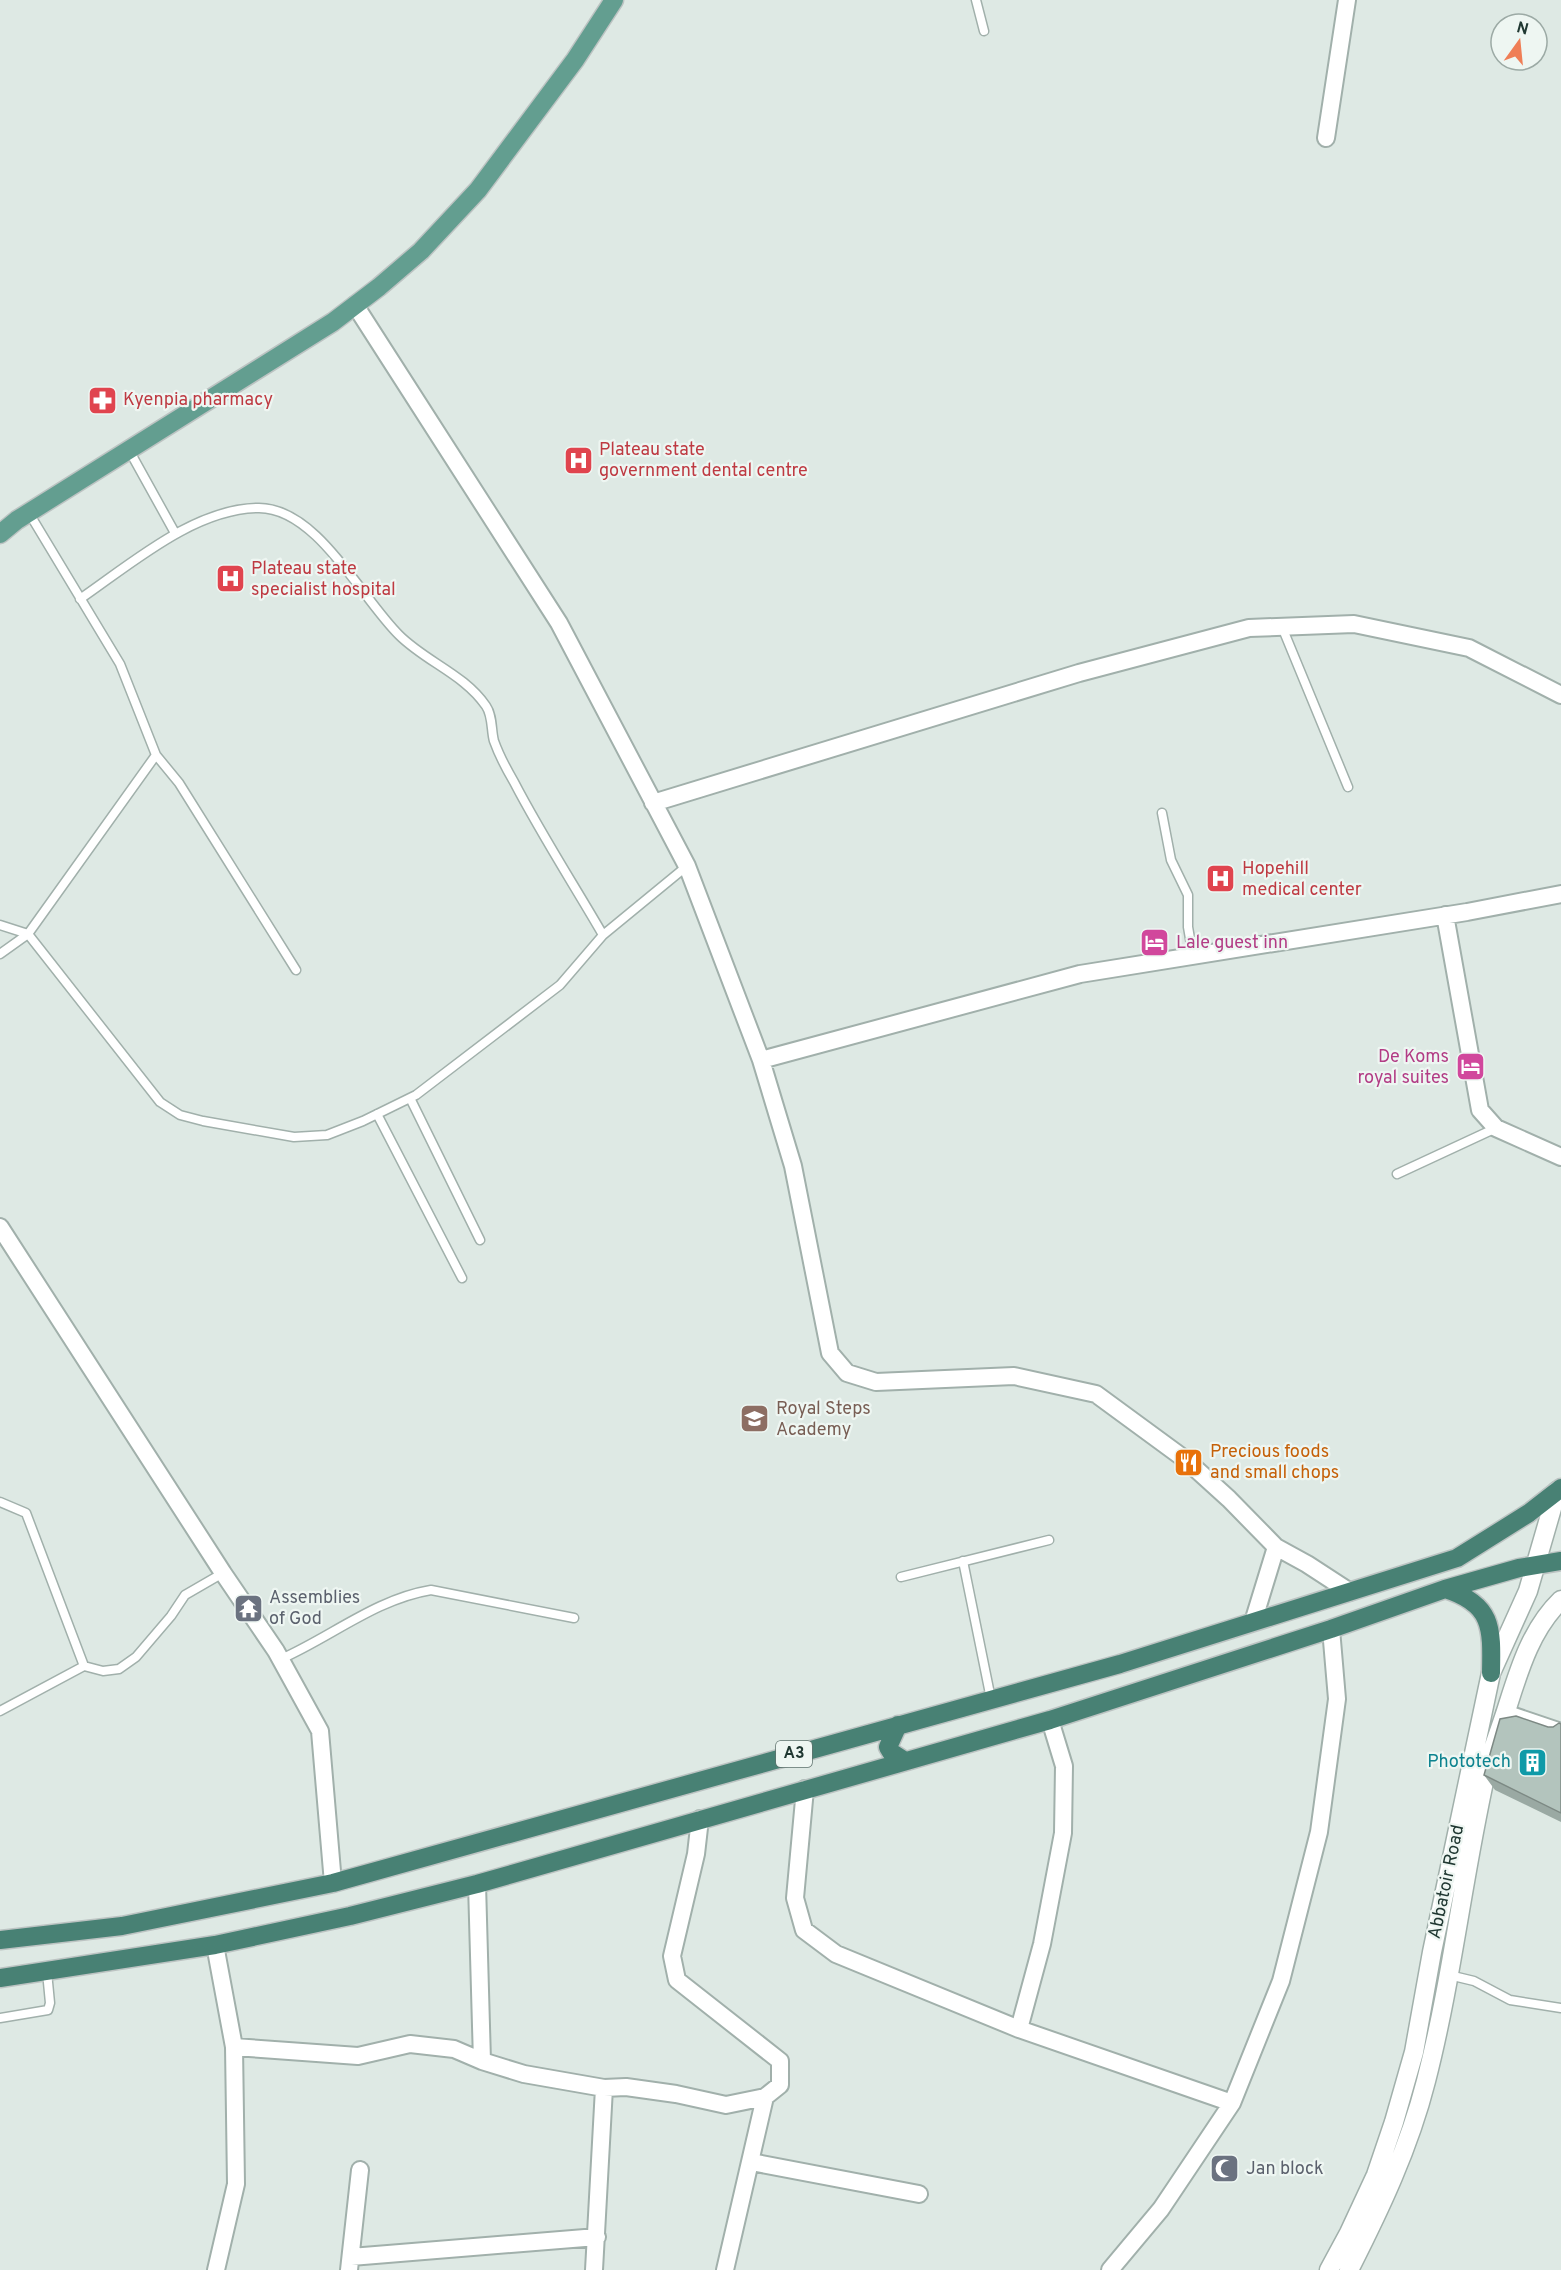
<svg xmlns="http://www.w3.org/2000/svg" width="1561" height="2270" font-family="Overpass,sans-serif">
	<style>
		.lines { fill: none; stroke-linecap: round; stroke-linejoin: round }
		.service-casing { stroke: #a1b0ab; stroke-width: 11 }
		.minor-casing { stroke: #a1b0ab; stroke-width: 20 }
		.tertiary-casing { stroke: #a1b0ab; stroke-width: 21 }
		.primary-casing { stroke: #bcc3c2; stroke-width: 21 }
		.trunk-casing { stroke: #bcc3c2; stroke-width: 21 }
		.service { stroke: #fff; stroke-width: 8 }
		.minor { stroke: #fff; stroke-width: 16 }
		.tertiary { stroke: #fff; stroke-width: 18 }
		.primary { stroke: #639e90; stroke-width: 18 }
		.trunk { stroke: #488174; stroke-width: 18 }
		.wall { fill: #9aa9a3 }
		.building { fill: #b3c4bd; stroke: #7d8984; stroke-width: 1.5 }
		.labels { text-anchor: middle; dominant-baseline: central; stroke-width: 4.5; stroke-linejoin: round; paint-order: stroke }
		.shield { fill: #eef6f2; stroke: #5e716c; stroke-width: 1.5 }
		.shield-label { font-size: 16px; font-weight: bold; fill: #203832 }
		.health-label { font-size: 18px; fill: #be3a42; stroke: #eef6f2; text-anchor: start }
		.hotel-label { font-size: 18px; fill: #b23c85; stroke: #eef6f2; text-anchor: start }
		.education-label { font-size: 18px; fill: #785e54; stroke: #eef6f2; text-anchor: start }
		.food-label { font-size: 18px; fill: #c56008; stroke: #eef6f2; text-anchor: start }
		.worship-label { font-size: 18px; fill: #5b616d; stroke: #eef6f2; text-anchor: start }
		.culture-label { font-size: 18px; fill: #0d838f; stroke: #eef6f2; text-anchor: end }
		.street-label { font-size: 18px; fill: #203832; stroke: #eef6f2 }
	</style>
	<rect width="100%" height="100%" fill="#dee9e4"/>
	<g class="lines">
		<defs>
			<path id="service" d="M 976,0 L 984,31
				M 129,450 L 175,533
				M 80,599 C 131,564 195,508 259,508 C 317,508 362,599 399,635 C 426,662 464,674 486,706 C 493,716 491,731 494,741 C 499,755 507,770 514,782 C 541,834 574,885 603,935
				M 1282,627 L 1348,787
				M 156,755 L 179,783 L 296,970
				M 1162,813 L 1171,860 L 1188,895 L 1188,927 L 1193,956
				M 0,925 L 28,934 L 156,755 L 120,664 L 29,513
				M 0,954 L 28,934 L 160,1102 L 180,1115 L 203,1121 L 294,1137 L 327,1135 L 363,1121 L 416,1095 L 560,985 L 603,935 L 687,866
				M 410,1098 L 480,1240
				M 377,1114 L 462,1278
				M 1397,1174 L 1496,1128
				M 0,1502 L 26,1513 L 84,1666 L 103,1671 L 119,1669 L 136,1657 L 171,1616 L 185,1595 L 223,1573
				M 963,1561 L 991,1699
				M 901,1577 L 1049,1540
				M 281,1659 C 331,1637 376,1599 431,1590 L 574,1618
				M 0,1711 L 84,1666
				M 1449,1975 L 1474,1981 L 1510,2000 L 1561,2008
				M 0,2018 L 48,2010 L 50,2003 L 47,1972"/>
			<path id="minor" d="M 1326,138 L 1347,0
				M 355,305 L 559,623 L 687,866 L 761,1060 L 793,1166 L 830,1353 L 847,1373 L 876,1382 L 1014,1376 L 1096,1394 L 1186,1460 L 1229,1499 L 1276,1547 L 1307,1564 L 1350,1592
				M 653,803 L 1079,673 L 1249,628 L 1354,624 L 1469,648 L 1561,695
				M 1445,915 L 1480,1110 L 1496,1128 L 1561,1157
				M 761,1060 L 1080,974 L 1467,912 L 1561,894
				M 0,1227 L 223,1573 L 276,1651 L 320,1731 L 333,1883
				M 1253,1622 L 1276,1547
				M 1505,1713 L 1561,1732
				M 1050,1720 L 1064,1766 L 1063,1833 L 1042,1944 L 1019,2029 L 1232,2103
				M 805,1789 L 795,1898 L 804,1930 L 836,1954 L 1019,2029
				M 700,1819 L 696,1854 L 672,1956 L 677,1980 L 780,2061 L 780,2085 L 765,2097
				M 477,1884 L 482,2061
				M 215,1945 L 234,2047 L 236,2184 L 216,2270
				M 234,2047 L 358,2056 L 410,2044 L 454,2049 L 482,2061 L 524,2074 L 604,2088 L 626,2087 L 676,2094 L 726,2105 L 765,2097 L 725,2270
				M 751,2162 L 919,2194
				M 351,2257 L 597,2237
				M 349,2270 L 360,2170
				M 594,2270 L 604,2088
				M 1110,2270 L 1161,2209 L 1232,2103 L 1281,1981 L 1319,1832 L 1337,1699 L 1331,1629"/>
			<path id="tertiary" d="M 1329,2270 L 1349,2233 L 1376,2175 L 1394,2122 L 1414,2052 L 1432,1952 L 1491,1673 L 1528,1591 L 1557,1491
				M 1349,2270 C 1380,2209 1409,2148 1426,2081 C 1452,1980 1463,1875 1486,1773 C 1491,1752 1500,1730 1507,1708 C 1519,1670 1531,1629 1561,1600"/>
			<path id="primary" d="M 0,534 L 17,520 L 333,322 L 379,287 L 421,251 L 478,190 L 575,60 L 614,0"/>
			<path id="trunk" d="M 1445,1589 C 1493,1604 1492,1628 1491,1673
				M 898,1725 L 888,1747 L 891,1752 L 905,1761
				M 0,1940 L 122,1926 L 333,1883 L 1120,1664 L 1457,1558 L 1529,1513 L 1561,1488
				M 0,1978 L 215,1945 L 350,1916 L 477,1884 L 1050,1720 L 1331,1629 L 1445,1589 L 1519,1568 L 1561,1561"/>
		</defs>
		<use href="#service" class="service-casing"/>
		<use href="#minor" class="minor-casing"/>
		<use href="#tertiary" class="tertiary-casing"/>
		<use href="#primary" class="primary-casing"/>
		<use href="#trunk" class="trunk-casing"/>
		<use href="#service" class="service"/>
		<use href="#minor" class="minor"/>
		<use href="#tertiary" class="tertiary"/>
		<use href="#primary" class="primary"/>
		<use href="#trunk" class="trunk"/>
	</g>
	<path class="wall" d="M 1561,1724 L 1561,1822 L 1495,1790 L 1484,1775 L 1548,1727 L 1553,1727 Z"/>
	<path class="building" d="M 1516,1716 L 1548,1727 L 1553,1727 L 1559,1723 L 1561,1724 L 1561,1813 L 1484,1775 L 1500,1719 Z"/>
	<defs>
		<symbol id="pharmacy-square" viewBox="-11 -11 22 22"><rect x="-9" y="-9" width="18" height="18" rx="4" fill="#e0444e" stroke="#eef6f2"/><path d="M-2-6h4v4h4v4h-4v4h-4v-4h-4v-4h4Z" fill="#fff"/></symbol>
		<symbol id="hospital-square" viewBox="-11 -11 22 22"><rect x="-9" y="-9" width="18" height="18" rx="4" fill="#e0444e" stroke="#eef6f2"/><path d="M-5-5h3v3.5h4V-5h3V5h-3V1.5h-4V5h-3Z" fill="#fff"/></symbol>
		<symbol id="hotel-square" viewBox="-11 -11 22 22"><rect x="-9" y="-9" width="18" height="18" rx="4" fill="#d1479c" stroke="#eef6f2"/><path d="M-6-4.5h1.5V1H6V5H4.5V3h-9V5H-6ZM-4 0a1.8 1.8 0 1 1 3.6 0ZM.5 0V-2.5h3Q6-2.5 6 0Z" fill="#fff"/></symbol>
		<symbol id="school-square" viewBox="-11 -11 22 22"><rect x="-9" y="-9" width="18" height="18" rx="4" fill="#8d6e63" stroke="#eef6f2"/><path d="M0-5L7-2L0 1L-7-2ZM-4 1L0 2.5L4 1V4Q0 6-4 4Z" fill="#fff"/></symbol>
		<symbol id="restaurant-square" viewBox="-11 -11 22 22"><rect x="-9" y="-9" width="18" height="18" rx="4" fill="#e8710a" stroke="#eef6f2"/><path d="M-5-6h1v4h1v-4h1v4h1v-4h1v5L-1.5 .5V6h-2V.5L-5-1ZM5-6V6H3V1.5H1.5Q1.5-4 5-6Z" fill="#fff"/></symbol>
		<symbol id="temple-square" viewBox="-11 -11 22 22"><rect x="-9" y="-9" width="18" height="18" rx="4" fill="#6b7280" stroke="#eef6f2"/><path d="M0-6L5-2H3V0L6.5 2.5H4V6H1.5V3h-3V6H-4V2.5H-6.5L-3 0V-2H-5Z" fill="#fff"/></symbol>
		<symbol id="building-square" viewBox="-11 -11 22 22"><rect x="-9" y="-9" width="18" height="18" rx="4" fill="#0f9aa8" stroke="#eef6f2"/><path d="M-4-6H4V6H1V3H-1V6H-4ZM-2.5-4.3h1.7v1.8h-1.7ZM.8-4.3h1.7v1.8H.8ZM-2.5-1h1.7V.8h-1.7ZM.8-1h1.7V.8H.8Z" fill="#fff"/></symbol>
		<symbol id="mosque-square" viewBox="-11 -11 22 22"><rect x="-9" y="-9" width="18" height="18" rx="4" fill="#6b7280" stroke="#eef6f2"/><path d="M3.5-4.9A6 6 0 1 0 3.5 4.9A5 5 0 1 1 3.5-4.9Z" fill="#fff"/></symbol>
	</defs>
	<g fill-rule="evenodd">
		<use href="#pharmacy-square" x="86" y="384" width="33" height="33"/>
		<use href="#hospital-square" x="562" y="444" width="33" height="33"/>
		<use href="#hospital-square" x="214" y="562" width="33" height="33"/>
		<use href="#hospital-square" x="1204" y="862" width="33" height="33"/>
		<use href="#hotel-square" x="1138" y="926" width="33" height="33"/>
		<use href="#hotel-square" x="1454" y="1050" width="33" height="33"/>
		<use href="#school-square" x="738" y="1402" width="33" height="33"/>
		<use href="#restaurant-square" x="1172" y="1446" width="33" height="33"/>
		<use href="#temple-square" x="232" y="1592" width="33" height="33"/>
		<use href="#building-square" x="1516" y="1746" width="33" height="33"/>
		<use href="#mosque-square" x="1208" y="2152" width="33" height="33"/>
	</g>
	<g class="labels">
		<rect class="shield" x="776" y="1741" width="36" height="26" rx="4.5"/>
		<g class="shield-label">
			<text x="794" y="1754">A3</text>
		</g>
		<g class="health-label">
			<text x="123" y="400">Kyenpia pharmacy</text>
			<text x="599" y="450">Plateau state<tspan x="599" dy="21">government dental centre</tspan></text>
			<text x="251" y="569">Plateau state<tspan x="251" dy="21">specialist hospital</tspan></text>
			<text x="1242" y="869">Hopehill<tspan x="1242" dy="21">medical center</tspan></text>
		</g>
		<g class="hotel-label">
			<text x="1176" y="943">Lale guest inn</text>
			<text x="1449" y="1057" text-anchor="end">De Koms<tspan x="1449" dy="21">royal suites</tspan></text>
		</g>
		<g class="education-label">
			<text x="776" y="1409">Royal Steps<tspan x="776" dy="21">Academy</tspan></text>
		</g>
		<g class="food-label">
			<text x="1210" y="1452">Precious foods<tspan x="1210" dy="21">and small chops</tspan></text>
		</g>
		<g class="worship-label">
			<text x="269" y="1598">Assemblies<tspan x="269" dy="21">of God</tspan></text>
			<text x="1246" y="2169">Jan block</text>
		</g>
		<g class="culture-label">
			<text x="1511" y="1762">Phototech</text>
		</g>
		<g class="street-label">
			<text transform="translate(1447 1882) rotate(-78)">Abbatoir Road</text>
		</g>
	</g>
	<g transform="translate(1519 42) rotate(15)"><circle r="28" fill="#eef6f2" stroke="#9caaa5" stroke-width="1.5"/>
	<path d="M0-4.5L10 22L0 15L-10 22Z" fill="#ef7e56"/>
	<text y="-9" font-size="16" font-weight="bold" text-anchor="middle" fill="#203832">N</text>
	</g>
</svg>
